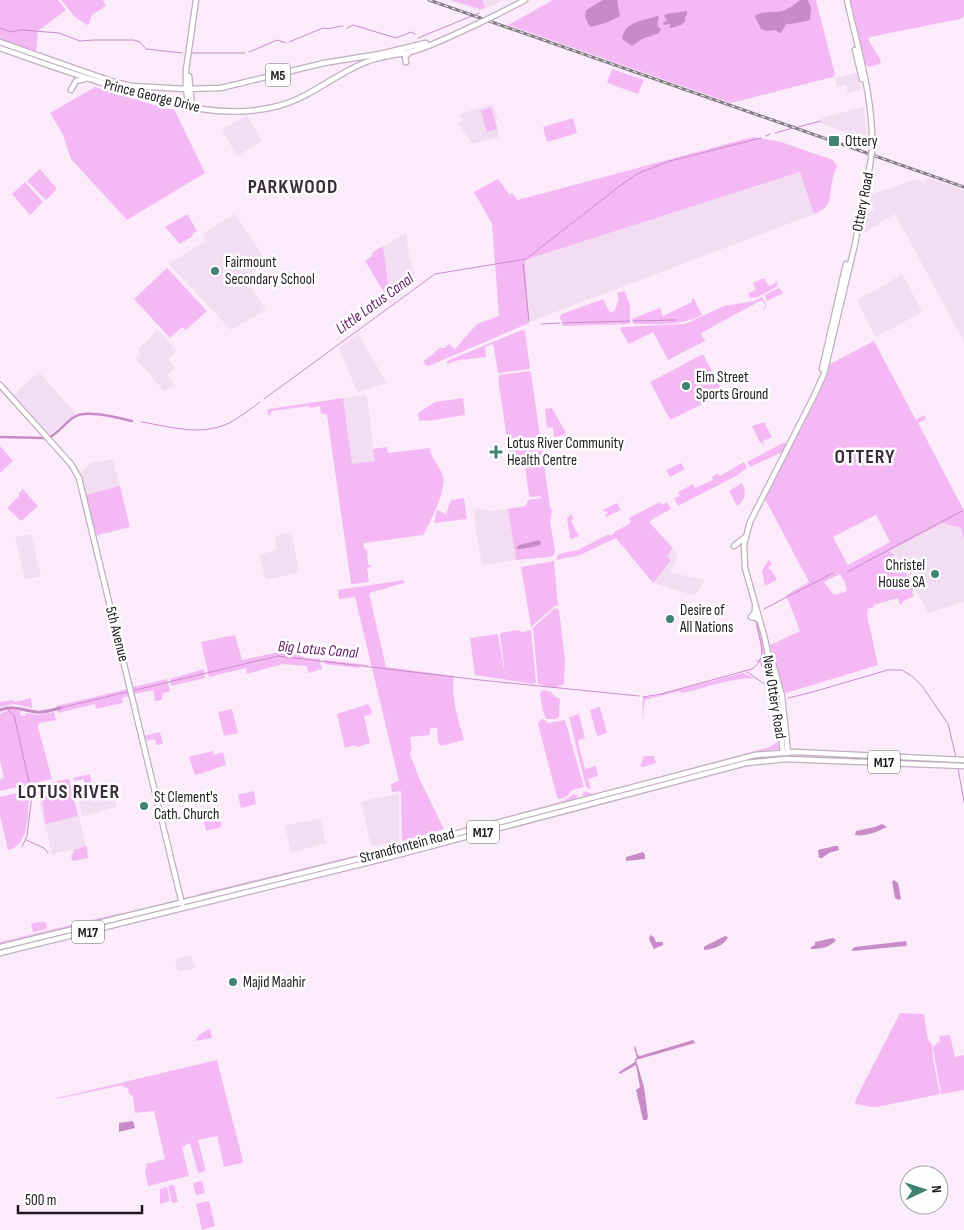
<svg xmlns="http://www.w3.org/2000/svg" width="964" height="1230" font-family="'Sofia Sans Condensed',sans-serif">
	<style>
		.built { fill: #f2ddf2 }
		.green { fill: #f4b9f5; fill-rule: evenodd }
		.water { fill: #c78cc8 }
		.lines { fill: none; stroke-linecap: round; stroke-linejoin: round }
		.stream { stroke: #c78cc8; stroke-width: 1 }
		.canal { stroke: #c78cc8; stroke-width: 2.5 }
		.river { stroke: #c78cc8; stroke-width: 3 }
		.major-casing { stroke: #bfb0bf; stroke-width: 7 }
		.major { stroke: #fff; stroke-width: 4.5 }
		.rail-casing { stroke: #847a84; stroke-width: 3 }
		.rail { stroke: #fefefe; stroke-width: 1; stroke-dasharray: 4; stroke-linecap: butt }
		.major-bridge-casing { stroke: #bfb0bf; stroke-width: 7; stroke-linecap: butt }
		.major-bridge { stroke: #fff; stroke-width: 4.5 }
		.poi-dot { fill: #418272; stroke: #fefefe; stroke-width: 2 }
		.labels { text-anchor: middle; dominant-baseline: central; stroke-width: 5; stroke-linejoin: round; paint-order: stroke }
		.shield { fill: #fefefe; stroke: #615e61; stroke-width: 1 }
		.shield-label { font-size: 14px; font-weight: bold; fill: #1e191e }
		.street-label { font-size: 15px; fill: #1e191e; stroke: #fefefe }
		.poi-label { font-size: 15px; fill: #1e191e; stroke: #fefefe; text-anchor: start }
		.water-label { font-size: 16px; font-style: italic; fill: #621c66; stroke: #fefefe }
		.district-label { font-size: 20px; font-weight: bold; letter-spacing: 1px; fill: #392d39; stroke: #fefefe }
	</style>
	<rect width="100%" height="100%" fill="#fbebfb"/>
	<path class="built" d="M 448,0 L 505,0 L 481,11 Z
		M 858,72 L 861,89 L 848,93 L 846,85 L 837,87 L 835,78 Z
		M 493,104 L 498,119 L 496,120 L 499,137 L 473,144 L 457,123 L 462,121 L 460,114 Z
		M 864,107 L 867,139 L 822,124 L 821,118 Z
		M 247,115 L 262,141 L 237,156 L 222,130 Z
		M 801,172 L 814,214 L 532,321 L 529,320 L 525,260 Z
		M 927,178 L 954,186 L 964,191 L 964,341 L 895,214 L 867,231 L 864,233 L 860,230 L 861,214 L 874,211 L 870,195 L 917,179 L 925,184 Z
		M 235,214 L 267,262 L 244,278 L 266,310 L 231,330 L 170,265 L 170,263 L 206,241 L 202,234 Z
		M 406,233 L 409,257 L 415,275 L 405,292 L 391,304 L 383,246 Z
		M 902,273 L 922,312 L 878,336 L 875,336 L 857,300 L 890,282 Z
		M 158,330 L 177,351 L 168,359 L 175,368 L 167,375 L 174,384 L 166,391 L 164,391 L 136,359 L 141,354 L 138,349 Z
		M 358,334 L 387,383 L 357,392 L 339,348 Z
		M 39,372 L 76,414 L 48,435 L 12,396 Z
		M 365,395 L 367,396 L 375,461 L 352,464 L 343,398 Z
		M 113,459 L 120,486 L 85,495 L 80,473 L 95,460 L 96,463 Z
		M 476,508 L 489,511 L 508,509 L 516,560 L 482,565 L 474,518 Z
		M 942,523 L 961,528 L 964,540 L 964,602 L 928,613 L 899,560 L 889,551 Z
		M 291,532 L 299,572 L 266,580 L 259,555 L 277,550 L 275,536 Z
		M 31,534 L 41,576 L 25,580 L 15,537 Z
		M 672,549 L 678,555 L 673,567 L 669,571 L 672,573 L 705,580 L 696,594 L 693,595 L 653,583 L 671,560 L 667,557 Z
		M 69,778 L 86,846 L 52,854 L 37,791 L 41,790 L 40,785 Z
		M 110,783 L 117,807 L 82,816 L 77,791 Z
		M 399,793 L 399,841 L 371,846 L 361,802 Z
		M 320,818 L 326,843 L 292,852 L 291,851 L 285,826 Z
		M 191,955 L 195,968 L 178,972 L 175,960 Z"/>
	<path class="green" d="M 0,0 L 58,0 L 66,10 L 38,31 L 36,54 L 0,41 Z
		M 61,0 L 103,0 L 106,6 L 92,15 L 89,24 L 87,25 L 75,17 Z
		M 450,0 L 482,0 L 485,7 L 481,9 Z
		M 553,0 L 816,0 L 835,74 L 833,77 L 731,103 L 508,25 Z
		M 850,0 L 964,0 L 964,16 L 960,19 L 870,37 L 868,39 L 881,61 L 880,64 L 869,67 L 864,63 Z
		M 612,69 L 644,80 L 638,94 L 607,83 Z
		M 95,87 L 167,109 L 174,109 L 205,173 L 127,220 L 71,159 L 63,135 L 50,113 Z
		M 491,107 L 497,129 L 487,132 L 481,111 Z
		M 573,118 L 577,133 L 547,142 L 543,127 Z
		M 753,137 L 781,142 L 833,160 L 837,166 C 836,170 834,174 833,178 C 828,196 835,206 814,214 L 800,172 L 525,260 L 529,323 L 429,366 L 426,365 L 423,361 L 432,355 L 439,348 L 445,348 L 449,344 L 455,349 L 477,324 L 499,316 L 492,224 L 474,192 L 498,179 L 509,194 L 512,193 L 518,200 Z
		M 40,169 L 57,189 L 46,200 L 27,181 Z
		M 25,182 L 43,202 L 30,215 L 12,194 Z
		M 186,215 L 188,215 L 197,231 L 192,234 L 193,236 L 180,244 L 165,227 Z
		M 383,246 L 391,304 L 365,261 L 373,255 L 372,253 Z
		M 167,268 L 207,311 L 186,330 L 182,327 L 170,338 L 134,299 Z
		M 764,278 L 769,286 L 775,283 L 776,280 L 778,286 L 758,297 L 750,298 L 748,294 L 756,289 L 753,283 Z
		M 779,288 L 783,293 L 767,301 L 765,295 Z
		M 623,291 L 625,292 L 630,305 L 630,322 L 629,324 L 563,326 L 560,317 L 562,314 L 603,299 L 610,313 L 615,310 L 619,299 L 617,293 Z
		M 762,297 L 767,305 L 766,308 L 762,310 L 766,306 L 762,300 L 701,333 L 705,341 L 668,360 L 653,332 L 629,344 L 620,329 L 622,327 L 685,324 L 724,306 L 754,301 Z
		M 692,298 L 694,299 L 702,315 C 681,326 658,324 635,324 L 633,323 L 632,319 L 660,308 L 663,316 L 692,302 Z
		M 522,330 L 525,331 L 530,368 L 529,369 L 498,373 L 493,344 L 485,347 L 486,357 L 459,360 L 447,364 L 447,361 Z
		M 874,341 L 916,420 L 924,415 L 926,419 L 918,423 L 962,507 L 964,512 L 964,540 L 961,528 L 942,523 L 889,551 L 899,560 L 914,589 L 912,592 L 914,596 L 902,602 L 902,604 L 900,605 L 898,598 L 873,605 L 874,607 L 868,609 L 867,615 L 878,665 L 786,693 L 782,691 L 770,645 L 800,631 L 786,595 L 809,582 L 764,497 L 828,365 ZM 876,515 L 890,542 L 848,565 L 833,537 ZM 840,574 L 845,583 L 847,591 L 834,595 L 824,582 Z
		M 703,354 L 722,390 L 719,391 L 721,395 L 670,420 L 650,382 Z
		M 529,371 L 531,373 L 550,506 L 552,511 L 550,521 L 555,551 L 553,556 L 549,557 L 516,560 L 508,509 L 526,506 L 528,500 L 541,498 L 541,496 L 531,497 L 529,496 L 525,465 L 511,467 L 498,378 L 500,375 Z
		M 343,398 L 352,464 L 375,461 L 373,449 L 387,447 L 388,453 L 430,448 C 431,459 440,466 443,476 C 447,489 430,523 423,535 L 364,543 L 364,549 L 367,550 L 368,564 L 372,566 L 367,568 L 369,582 L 353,584 L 351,583 L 327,415 L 321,413 L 320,406 L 309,408 L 309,406 L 272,411 L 269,416 L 267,411 L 269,409 Z
		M 463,398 L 465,415 L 428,421 L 426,420 L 419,421 L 418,413 L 435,402 Z
		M 552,408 L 566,433 L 565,435 L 554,437 L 553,427 L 547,428 L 545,409 Z
		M 764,422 L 772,437 L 763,441 L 765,449 L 762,442 L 760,443 L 752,426 Z
		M 783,443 L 787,444 L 782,452 L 750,467 L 747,462 Z
		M 0,446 L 13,461 L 0,473 Z
		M 744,462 L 747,468 L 736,476 L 678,506 L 674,498 L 680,496 L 678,492 L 693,484 L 695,488 L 713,480 L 712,477 L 717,474 L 720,476 Z
		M 681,463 L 685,469 L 670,477 L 666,470 Z
		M 742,483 C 747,493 745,500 737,506 L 729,491 Z
		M 120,486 L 130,527 L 94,536 L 85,495 Z
		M 23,489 L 38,506 L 21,521 L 7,508 L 19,496 L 19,493 Z
		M 464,498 L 467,519 L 434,523 L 437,510 L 446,514 L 451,500 Z
		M 660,502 L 662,505 L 667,502 L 671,509 L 651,520 L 650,523 L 673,548 L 667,556 L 671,560 L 653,583 L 616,538 L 580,555 L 556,560 L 559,554 L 578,550 L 609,534 L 610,536 L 615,533 L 614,532 L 629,524 L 631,522 L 629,518 Z
		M 617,503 L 621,510 L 606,517 L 605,515 L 608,513 L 606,511 L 604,512 L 603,510 Z
		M 572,514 L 573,519 L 571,521 L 579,536 L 572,539 L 570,538 L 567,518 Z
		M 769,559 L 772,564 L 768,568 L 772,571 L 777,580 L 765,586 L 762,571 Z
		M 554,561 L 558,606 L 555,606 L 531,627 L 521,567 Z
		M 404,580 L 404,583 L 369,593 L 386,667 L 454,676 C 451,698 458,719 464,740 L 441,746 L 438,742 L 437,728 L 430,728 L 430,735 L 410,737 L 412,749 L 410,754 L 419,778 L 444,829 L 402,841 L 401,791 L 392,792 L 391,784 L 399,781 L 355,597 L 339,599 L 338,590 Z
		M 555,608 L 559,610 L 565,659 L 564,684 L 554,688 L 538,684 L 533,628 Z
		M 753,619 L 758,622 L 766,656 L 767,660 L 762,663 L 755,661 L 760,659 L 762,653 L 761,646 L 755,622 Z
		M 518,630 L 522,632 L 531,630 L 536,682 L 534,684 L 475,675 L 470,638 L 498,634 L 505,676 L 500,633 Z
		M 235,635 L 242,660 L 297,648 L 300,649 L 301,656 C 307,659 313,659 319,658 L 322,669 L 308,673 L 307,666 L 283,664 L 247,674 L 246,668 L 209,677 L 201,642 Z
		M 324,660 L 368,665 L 368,666 L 359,665 L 359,668 L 325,664 Z
		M 204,669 L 205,678 L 171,686 L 170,679 Z
		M 743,673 L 754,678 C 731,678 706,688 682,693 L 679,691 L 645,700 L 642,719 L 643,697 L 650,697 Z
		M 167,679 L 170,691 L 162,694 L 162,700 L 155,701 L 153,690 L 134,694 L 132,687 Z
		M 128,689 L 129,696 L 122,698 L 123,703 L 96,709 L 95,704 L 58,713 L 56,706 Z
		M 543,690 L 551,692 L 554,696 L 560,699 L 559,717 L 555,719 L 546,719 L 542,708 L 540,693 Z
		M 31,698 L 32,708 L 13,704 L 0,707 L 0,702 L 13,700 L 15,702 Z
		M 368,704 L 370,706 L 372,714 L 364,716 L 370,743 L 357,747 L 354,745 L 345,748 L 337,714 Z
		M 600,707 L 607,733 L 597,736 L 590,710 Z
		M 10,709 L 21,711 L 20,715 L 25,716 L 26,713 L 37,715 L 54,712 L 56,720 L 39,723 L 38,727 L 52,779 L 0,791 L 0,779 L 4,778 L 0,761 L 0,714 Z
		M 232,709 L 238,733 L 224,736 L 218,712 Z
		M 579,714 L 585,738 L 579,740 L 578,743 L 585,769 L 596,766 L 598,776 L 588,779 L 591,789 L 586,787 L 569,717 Z
		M 542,718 L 548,723 L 565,720 L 584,787 L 572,790 L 566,797 L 559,799 L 557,797 L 538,724 Z
		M 160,732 L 163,744 L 156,745 L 155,739 L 145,741 L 144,736 Z
		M 778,742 L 779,749 L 749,753 L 586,797 L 582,795 L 585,791 L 593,794 L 599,793 L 770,747 L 775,743 Z
		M 213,751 L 214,755 L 223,752 L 226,765 C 215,768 206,773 195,775 L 189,757 Z
		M 644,756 L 654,756 L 656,763 L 643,767 L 640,766 Z
		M 90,774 L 92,785 L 75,789 L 75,788 L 85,785 L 84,779 L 74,781 L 73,778 Z
		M 69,779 L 78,816 L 45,824 L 41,785 Z
		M 254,791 L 256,804 L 241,808 L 238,795 Z
		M 23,792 L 25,800 L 29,800 C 27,817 29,846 8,850 L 0,816 L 0,797 Z
		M 573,794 L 578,796 L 575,800 L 376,852 L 564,801 Z
		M 219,814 L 222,827 L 206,831 L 203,818 Z
		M 506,823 L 507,824 L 380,857 L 379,855 Z
		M 87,846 L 88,858 L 74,861 L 72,860 L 71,855 L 74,853 L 73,850 Z
		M 362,854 L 368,854 L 296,871 L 297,870 Z
		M 293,871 L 294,872 L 190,898 L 199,894 Z
		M 323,871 L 324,872 L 188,905 L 188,903 L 304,874 Z
		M 177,906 L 177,907 L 0,951 L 0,948 Z
		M 129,913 L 0,944 L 0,942 L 117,914 Z
		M 37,922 L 46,922 L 47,929 L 33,932 L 31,924 Z
		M 900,1013 L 924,1014 L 928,1040 L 932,1044 L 933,1059 L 940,1094 L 877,1107 L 871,1107 L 856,1104 L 855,1102 L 861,1089 Z
		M 209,1029 L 210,1029 L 212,1038 L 195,1041 L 199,1035 Z
		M 950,1035 L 955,1057 L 964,1055 L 964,1090 L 941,1094 L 933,1048 L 936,1044 L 940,1042 L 939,1036 Z
		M 217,1060 L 243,1161 L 242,1163 L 224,1167 L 217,1136 L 198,1140 L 206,1171 L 198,1173 L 190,1143 L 182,1147 L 189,1176 L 148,1186 L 145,1171 L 147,1164 L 165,1159 L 154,1111 L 135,1113 L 133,1096 L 129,1094 L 128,1088 L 124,1087 L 123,1085 L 57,1099 L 57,1098 Z
		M 202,1181 L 205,1193 L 196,1195 L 193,1183 Z
		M 174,1185 L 178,1202 L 172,1203 L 168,1186 Z
		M 167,1187 L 170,1201 L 160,1204 L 160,1189 Z
		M 209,1201 L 215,1226 L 202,1230 L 196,1204 Z"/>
	<path class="water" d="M 603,0 L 617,0 L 620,16 L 606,23 L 590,27 L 585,17 L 586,10 Z
		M 800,0 L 808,0 L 811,8 L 810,20 C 802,22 794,24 786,24 L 781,33 L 779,33 L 776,30 L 767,31 L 761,29 L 755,17 L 756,15 C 764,11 769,12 777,12 C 785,12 794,5 800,0 Z
		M 687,11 L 687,15 L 685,17 L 685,22 L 681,25 L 671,28 L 670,28 L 670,24 L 664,25 L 663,23 L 667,20 L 664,16 L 666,14 Z
		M 657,16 L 659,17 L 657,25 L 661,29 L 659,33 L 642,39 L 632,46 L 622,39 C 625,20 645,21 657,16 Z
		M 539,540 L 541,542 L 540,545 C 536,546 519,550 516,549 L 519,545 Z
		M 882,824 L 887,827 C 879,831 866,837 855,835 L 856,831 L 875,827 Z
		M 835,846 L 838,846 L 839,850 L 829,853 L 822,858 L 819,858 L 818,850 Z
		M 643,852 L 645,855 L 645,859 L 626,861 L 626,857 Z
		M 894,880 L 898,883 L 901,899 L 898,900 L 895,898 L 892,882 Z
		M 650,935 L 654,937 L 656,942 L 663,942 L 663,945 L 654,949 L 649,939 Z
		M 725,936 L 728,937 C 725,945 712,950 704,950 L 704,947 L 707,945 Z
		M 833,938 L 836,940 C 831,947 820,949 811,949 L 811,947 L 815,945 L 815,942 Z
		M 906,941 L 907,945 L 905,946 L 853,951 L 851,950 L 855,947 Z
		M 693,1040 L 697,1045 L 695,1043 L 636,1060 L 644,1087 L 648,1117 L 647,1120 L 643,1120 L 636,1090 L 640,1087 L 636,1065 L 620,1074 L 619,1072 L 635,1062 L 635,1059 L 637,1058 L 634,1047 L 635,1046 L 638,1055 L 640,1056 Z
		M 133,1121 L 135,1128 L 119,1132 L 119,1123 Z"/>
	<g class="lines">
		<path class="stream" d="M 0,28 L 11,32 L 22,30 L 59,33 L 80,41 L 94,40 L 134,40 L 140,42 L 146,49 L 182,53
			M 347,28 L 353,25 L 396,38 L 411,32 L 415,34
			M 418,38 L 479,13
			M 289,42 L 323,28 C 330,30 336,26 343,26
			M 249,52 L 277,40 L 286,43
			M 192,53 L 245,53
			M 798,127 L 821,121
			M 775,133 L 793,128
			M 766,136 L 770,134
			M 523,264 L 529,321
			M 633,321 L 676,320
			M 563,323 L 630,321
			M 541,324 L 560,323
			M 264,399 L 435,274 L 526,259 L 621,185 L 639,173 L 670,161 L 761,138
			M 142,422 C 171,427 203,437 231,422 C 241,416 251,409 260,402
			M 847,572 L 964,510
			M 764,609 L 833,573
			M 747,672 L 772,689
			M 643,697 L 661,694 L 752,669 C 769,657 759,641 757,625
			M 788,698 L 809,693 L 888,670 L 902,670 L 913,677 L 922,686 L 948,724 L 956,757
			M 6,708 L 14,715 L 29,782
			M 60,708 L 278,656 L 480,680 L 639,696
			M 958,768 L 964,802
			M 26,840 L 44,848 L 48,853
			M 22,847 L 27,836 L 32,794 L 31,789"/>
		<path class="canal" d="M 0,437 L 44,438
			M 50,437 C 59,432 65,423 74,417 C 87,409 118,418 132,421"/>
		<path class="river" d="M 0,710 C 14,705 22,710 36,712 C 44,713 52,710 60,708"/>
		<defs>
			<path id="major" d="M 847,0 C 858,50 874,99 872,151
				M 498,14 L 525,0
				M 0,42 L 114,82 L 132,86 L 186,89 L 221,88 L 324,63 L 380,54 L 426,43
				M 0,48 C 42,63 83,78 126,90 C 176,105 225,120 278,106 C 312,97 335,74 366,62 C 381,56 398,55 414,51 C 434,45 453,35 473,26
				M 855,50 L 862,79
				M 406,62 L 405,57 L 410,52
				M 189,76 L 192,108
				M 71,90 L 76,81 L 85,79
				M 189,108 L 186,89 L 186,70 L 196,0
				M 822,369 L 846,264
				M 0,385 L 71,464 L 79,478 L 182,904
				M 734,546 L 744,538
				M 755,607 L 755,612 L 751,617 L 757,618 L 760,621
				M 772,660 L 782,696 L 788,753
				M 764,664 L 771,668
				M 783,753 L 779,716 L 772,672 L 764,635 L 745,568 L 744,545 L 750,522 L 814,396 L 824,374 L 855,244 L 870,165
				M 0,947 L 367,857 L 755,755 L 796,752 L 964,760
				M 0,953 L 382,859 L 746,763 L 786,759 L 964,766"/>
		</defs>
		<use href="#major" class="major-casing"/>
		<use href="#major" class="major"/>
		<defs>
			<path id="rail" d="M 429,0 L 964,187"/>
		</defs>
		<use href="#rail" class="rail-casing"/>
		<use href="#rail" class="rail"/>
		<defs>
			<path id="major-bridge" d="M 473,26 L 498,14
				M 870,165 L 872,151"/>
		</defs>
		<use href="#major-bridge" class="major-bridge-casing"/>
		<use href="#major-bridge" class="major-bridge"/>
	</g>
	<g class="poi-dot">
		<rect x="828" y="135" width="12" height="12" rx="2.5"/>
		<circle cx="215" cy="271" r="5"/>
		<circle cx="686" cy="386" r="5"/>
		<path d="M493.5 444.5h5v5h5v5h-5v5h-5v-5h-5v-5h5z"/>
		<circle cx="935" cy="574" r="5"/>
		<circle cx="670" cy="619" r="5"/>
		<circle cx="144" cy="806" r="5"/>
		<circle cx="233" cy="982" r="5"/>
	</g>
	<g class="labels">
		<g class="shield">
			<rect x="265.5" y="63.5" width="25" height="23" rx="4"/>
			<rect x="868" y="750.5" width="32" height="23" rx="4"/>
			<rect x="467" y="820.5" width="32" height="23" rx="4"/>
			<rect x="72" y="920.5" width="32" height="23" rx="4"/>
		</g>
		<g class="shield-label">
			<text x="278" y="75">M5</text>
			<text x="884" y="762">M17</text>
			<text x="483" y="832">M17</text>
			<text x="88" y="932">M17</text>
		</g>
		<g class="street-label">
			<text transform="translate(152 96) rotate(14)">Prince George Drive</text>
			<text transform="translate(863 202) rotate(-79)">Ottery Road</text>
			<text transform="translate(117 634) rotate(76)">5th Avenue</text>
			<text transform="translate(774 697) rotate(81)">New Ottery Road</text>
			<text transform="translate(407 846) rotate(-15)">Strandfontein Road</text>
		</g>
		<g class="poi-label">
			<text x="845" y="141">Ottery</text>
			<text x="225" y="262">Fairmount<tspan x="225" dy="17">Secondary School</tspan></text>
			<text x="696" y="377">Elm Street<tspan x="696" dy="17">Sports Ground</tspan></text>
			<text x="507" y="443">Lotus River Community<tspan x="507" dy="17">Health Centre</tspan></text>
			<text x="925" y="565" text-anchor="end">Christel<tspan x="925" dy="17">House SA</tspan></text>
			<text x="680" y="610">Desire of<tspan x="680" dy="17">All Nations</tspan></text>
			<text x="154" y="797">St Clement's<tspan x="154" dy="17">Cath. Church</tspan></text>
			<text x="243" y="982">Majid Maahir</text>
		</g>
		<g class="water-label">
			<text transform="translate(375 304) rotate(-36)">Little Lotus Canal</text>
			<text transform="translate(318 650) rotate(5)">Big Lotus Canal</text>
		</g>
		<g class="district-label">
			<text x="293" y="187">PARKWOOD</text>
			<text x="865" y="457">OTTERY</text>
			<text x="69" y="792">LOTUS RIVER</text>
		</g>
	</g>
	<g transform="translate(924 1190) rotate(86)"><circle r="24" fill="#fefefe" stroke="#a4a2a4"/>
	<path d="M0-4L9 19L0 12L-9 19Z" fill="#418272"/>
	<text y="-8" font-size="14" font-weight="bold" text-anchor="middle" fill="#1e191e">N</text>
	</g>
	<path d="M18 1205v8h124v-8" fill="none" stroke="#1e191e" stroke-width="2.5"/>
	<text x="25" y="1205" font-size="15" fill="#1e191e" stroke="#fefefe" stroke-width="4" paint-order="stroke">500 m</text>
</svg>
